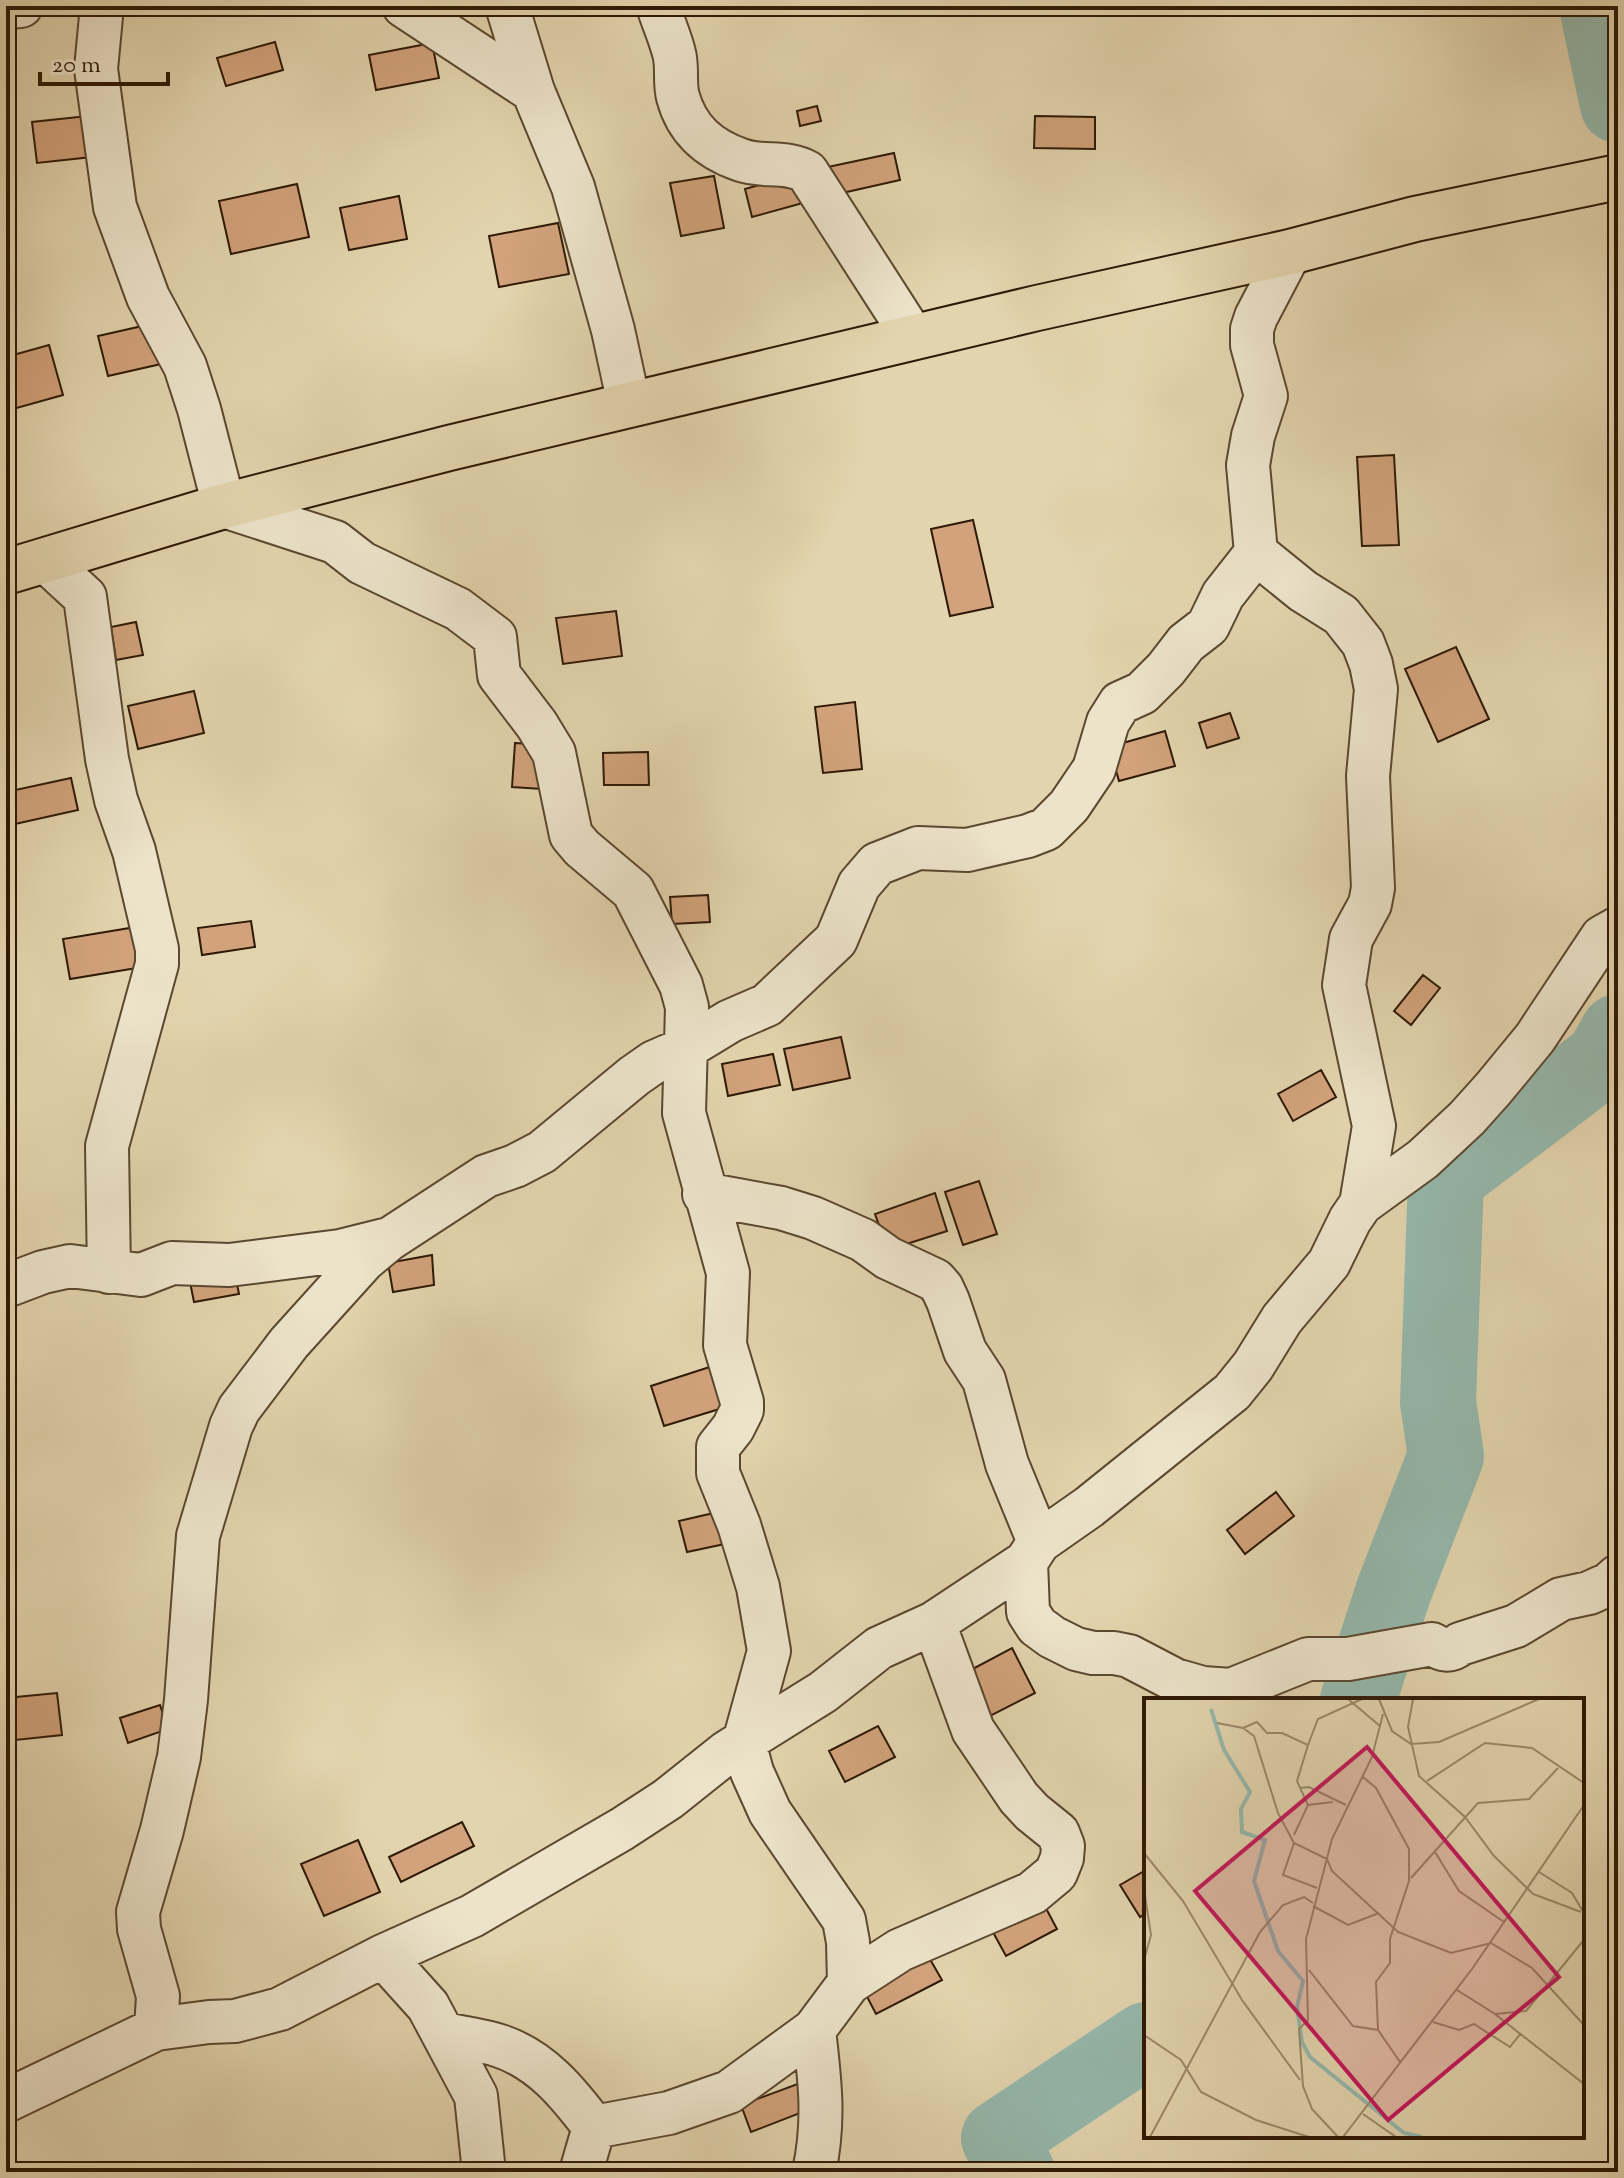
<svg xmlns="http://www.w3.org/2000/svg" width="1624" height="2178" font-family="'Sorts Mill Goudy',serif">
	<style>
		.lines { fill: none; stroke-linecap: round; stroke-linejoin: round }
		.river { stroke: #95b8ac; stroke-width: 76 }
		.building { fill: #d1a27b; stroke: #2e1905; stroke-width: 2 }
		.street-casing { stroke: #5b482f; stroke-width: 46 }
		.highway-casing { stroke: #2e1905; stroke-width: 48 }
		.street { stroke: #ece3ca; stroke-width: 42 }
		.highway { stroke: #e2d4ae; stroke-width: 44 }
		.inset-river { fill: none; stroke: #95b8ac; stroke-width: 4 }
		.inset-road { fill: none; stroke: #9a896a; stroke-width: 2 }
		.view { fill: #c2185b; fill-opacity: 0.15; stroke: #c2185b; stroke-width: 4 }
		.inset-edge { fill: none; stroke: #2e1905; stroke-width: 4 }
	</style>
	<rect width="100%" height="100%" fill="#e2d4ae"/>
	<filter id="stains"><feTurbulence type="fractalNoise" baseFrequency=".0025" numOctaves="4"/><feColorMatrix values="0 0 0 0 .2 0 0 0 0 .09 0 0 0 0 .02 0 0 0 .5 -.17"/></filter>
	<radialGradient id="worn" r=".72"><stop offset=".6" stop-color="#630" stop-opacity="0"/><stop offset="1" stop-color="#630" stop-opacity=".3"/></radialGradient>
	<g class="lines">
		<path class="river" d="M 1597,6 L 1618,105
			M 1358,1700 L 1394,1590 L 1446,1456 L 1438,1402 L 1446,1178 L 1603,1059 L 1618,1032
			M 1017,2172 L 999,2138 L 1146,2040"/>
	</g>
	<path class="building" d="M 275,42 L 283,70 L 226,86 L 217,58 Z
		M 432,43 L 439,78 L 376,90 L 369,55 Z
		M 817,106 L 821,121 L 800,126 L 797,111 Z
		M 97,115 L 101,156 L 37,163 L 32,122 Z
		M 1035,116 L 1095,117 L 1095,149 L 1034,148 Z
		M 894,153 L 900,180 L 829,196 L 823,168 Z
		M 802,173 L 810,201 L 752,217 L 745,189 Z
		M 714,176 L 724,228 L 681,236 L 670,183 Z
		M 297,184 L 309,237 L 231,254 L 219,201 Z
		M 399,196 L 407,239 L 349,250 L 340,208 Z
		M 558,223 L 569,274 L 499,287 L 489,236 Z
		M 160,322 L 170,362 L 108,376 L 98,336 Z
		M 49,345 L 63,395 L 6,411 L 6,357 Z
		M 1394,455 L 1399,545 L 1362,546 L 1357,457 Z
		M 973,520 L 993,607 L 950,616 L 931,529 Z
		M 616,611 L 622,656 L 563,664 L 556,618 Z
		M 136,622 L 143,655 L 116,660 L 111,627 Z
		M 1456,647 L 1489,719 L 1438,742 L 1405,669 Z
		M 194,691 L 204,733 L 138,749 L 128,706 Z
		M 855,702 L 862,769 L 823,773 L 815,707 Z
		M 1230,713 L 1239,738 L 1207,748 L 1199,723 Z
		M 1165,731 L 1175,766 L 1119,781 L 1109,747 Z
		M 515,743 L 545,745 L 542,789 L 512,787 Z
		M 648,752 L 649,785 L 604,785 L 603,753 Z
		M 71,778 L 78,810 L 6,826 L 6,792 Z
		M 708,895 L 710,922 L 672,924 L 670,897 Z
		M 251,921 L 255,947 L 202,955 L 198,928 Z
		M 148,925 L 155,965 L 70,979 L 63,939 Z
		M 1423,975 L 1440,988 L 1411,1025 L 1394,1011 Z
		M 841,1037 L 850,1078 L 793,1090 L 784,1049 Z
		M 773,1054 L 780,1085 L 728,1096 L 722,1064 Z
		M 1321,1070 L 1336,1097 L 1293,1121 L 1278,1094 Z
		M 979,1181 L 997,1234 L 963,1245 L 945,1192 Z
		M 935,1193 L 947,1231 L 888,1250 L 875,1214 Z
		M 432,1255 L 434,1285 L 393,1292 L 388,1263 Z
		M 235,1273 L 239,1294 L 194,1302 L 190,1282 Z
		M 725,1362 L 739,1403 L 664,1426 L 651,1386 Z
		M 1276,1492 L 1294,1516 L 1245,1554 L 1227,1530 Z
		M 731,1509 L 739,1541 L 687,1552 L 679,1521 Z
		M 1012,1648 L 1035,1693 L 990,1716 L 967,1672 Z
		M 57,1693 L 62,1735 L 6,1741 L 6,1698 Z
		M 160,1705 L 168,1729 L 128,1743 L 120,1718 Z
		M 878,1726 L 895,1757 L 845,1782 L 829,1751 Z
		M 462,1822 L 474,1846 L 401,1882 L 389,1857 Z
		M 358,1840 L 380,1892 L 324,1916 L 301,1864 Z
		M 1146,1870 L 1146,1913 L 1140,1917 L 1120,1885 Z
		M 1040,1897 L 1057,1929 L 1006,1956 L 989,1925 Z
		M 927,1954 L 942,1980 L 876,2014 L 862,1987 Z
		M 803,2082 L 813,2108 L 751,2132 L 741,2105 Z
		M 638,2165 L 641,2172 L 620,2172 Z"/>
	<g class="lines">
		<defs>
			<path id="street" d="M 102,6 L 96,69 L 115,207 L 148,297 L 185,366 L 199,409 L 224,506 L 335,542 L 362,563 L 458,609 L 495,637 L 499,675 L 537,725 L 554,753 L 571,835 L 582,848 L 633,891 L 681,985 L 687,1007 L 684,1113 L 728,1273 L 725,1345 L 742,1402 L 742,1410 L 733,1428 L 718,1447 L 718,1473 L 739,1525 L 758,1587 L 769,1651 L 744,1742 L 752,1772 L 770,1812 L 844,1920 L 848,1942 L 849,1983 L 814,2030 C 820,2081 825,2122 814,2172
				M 404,6 L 533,91 L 573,187 L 613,330 L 629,404
				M 507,6 L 533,91
				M 658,6 C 663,22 670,37 674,53 C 678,67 674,83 678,97 C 687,130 709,149 741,160 C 763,168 787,160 807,172 L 913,337
				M 6,7 L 21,6
				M 1290,252 L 1256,317 L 1252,329 L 1252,345 L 1266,396 L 1253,436 L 1248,465 L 1256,553 L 1303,591 L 1341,615 L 1363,643 L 1371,664 L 1376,689 L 1368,776 L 1373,888 L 1370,904 L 1351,939 L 1344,985 L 1374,1126 L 1361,1204
				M 46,561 L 85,597 L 107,759 L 116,800 L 134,851 L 157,949 L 157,964 L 107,1146 L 109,1272
				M 704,1194 L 781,1208 L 813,1218 L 863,1240 L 888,1258 L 935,1280 L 942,1288 L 948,1301 L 965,1351 L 984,1380 L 1007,1464 L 1039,1542
				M 6,1286 L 43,1272 L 70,1266 L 141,1275 L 172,1263 L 229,1265 L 340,1251 L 384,1240
				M 1026,1562 L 1028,1612 L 1037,1626 L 1052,1637 L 1076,1649 L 1093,1653 L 1114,1653 L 1129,1656 L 1175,1680 L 1203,1688 L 1231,1690 L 1308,1659 L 1348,1659 L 1432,1644 C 1442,1650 1450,1653 1460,1644 L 1516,1626 L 1561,1599 L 1589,1593 L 1609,1584 L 1618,1576
				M 383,1956 L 428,2006 L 476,2096 L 484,2172
				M 849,1983 L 900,1950 L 1032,1893 L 1056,1873 L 1062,1858 L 1063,1846 L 1058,1833 L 1032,1812 L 1019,1798 L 973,1730 L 934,1623
				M 156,2029 L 158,1996 L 139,1929 L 138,1912 L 162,1830 L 179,1757 L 186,1700 L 198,1536 L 231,1426 L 239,1409 L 289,1343 L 364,1260 L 388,1240 L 486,1176 L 515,1166 L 542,1152 L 634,1076 L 654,1062 L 684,1049 L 730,1021 L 767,1005 L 836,940 L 859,885 L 877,864 L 918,848 L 967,850 L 1028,836 L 1046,829 L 1069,806 L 1094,769 L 1108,722 L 1120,703 L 1142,693 L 1166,669 L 1186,643 L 1208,626 L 1223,595 L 1256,553
				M 445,2034 C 463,2038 482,2040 500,2046 C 542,2060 569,2094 594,2127 L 669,2113 L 729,2092 L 814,2030
				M 6,2101 L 156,2029 L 209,2022 L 235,2021 L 280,2009 L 383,1956 L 472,1916 L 622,1829 L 668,1799 L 727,1752 L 823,1692 L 879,1648 L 934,1623 L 1026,1562 L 1039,1542 L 1089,1507 L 1232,1392 L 1253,1366 L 1282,1319 L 1329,1263 L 1350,1220 L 1361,1204 L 1423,1159 L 1467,1118 L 1493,1089 L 1535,1038 L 1602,937 L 1618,928
				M 581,2172 L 594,2127"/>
			<path id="highway" d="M 6,572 L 224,506 L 449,448 L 1037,308 L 1290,252 L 1415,219 L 1618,177"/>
		</defs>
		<use href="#street" class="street-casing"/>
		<use href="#highway" class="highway-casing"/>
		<use href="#street" class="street"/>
		<use href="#highway" class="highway"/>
	</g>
	<g transform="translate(1144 1698)">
		<rect width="440" height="440" fill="#e2d4ae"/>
		<path class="inset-river" d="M 67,11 L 80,52 L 106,94 L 97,111 L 98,134 L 121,142 L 110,183 L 134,253 L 159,283 L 153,309 L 158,344 L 166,359 L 260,435 L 278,439"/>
		<path class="inset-road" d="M 204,1 L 236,28M 235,1 L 248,33 L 267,46 L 295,44 L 395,1M 269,1 L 264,29 L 275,78 L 321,119 L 350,158 L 389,196 L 437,214M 73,25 L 99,30 L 110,38 L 134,115 L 150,145 L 183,161 L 188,173 L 254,234 L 307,255 L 347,245 L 388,270 L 440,327M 99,30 L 113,24 L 123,35 L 138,35 L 164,47 L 153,83 L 164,107M 164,47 L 174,21 L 218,1M 219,79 L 232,90 L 265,151 L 265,183 L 246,241 L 246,265 L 232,284 L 234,332M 283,83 L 341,45 L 388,50 L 440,85M 156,90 L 165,89 L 202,107M 150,137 L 164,107 L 189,104M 150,145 L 139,177 L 173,190M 291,154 L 315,193 L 360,224M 0,155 L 39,203 L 98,302 L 156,382M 395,174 L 428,195 L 440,215M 267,180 L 334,105 L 385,101 L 414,70M 0,191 L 7,237 L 0,262M 169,208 L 204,227 L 235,215M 165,272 L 209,328 L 234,332 L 256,364M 313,292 L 351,316 L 382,313 L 439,243M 351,316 L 440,386M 289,324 L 315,332 L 330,326 L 366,349 L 377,335M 0,337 L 37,362 L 57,394 L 112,422 L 165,439M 219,416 L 252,439M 6,439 L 116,234 L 139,207 L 160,199 L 169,205M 194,439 L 168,411 L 159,388 L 155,331 L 164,322 L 162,241 L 188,141 L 228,59 L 239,16M 199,439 L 328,271 L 440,107"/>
		<path class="view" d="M 223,49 L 415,279 L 244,422 L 51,193 Z"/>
		<rect width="440" height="440" class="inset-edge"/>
	</g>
	<rect width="1624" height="2178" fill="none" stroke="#e2d4ae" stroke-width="32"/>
	<rect x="8" y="8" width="1608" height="2162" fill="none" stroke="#2e1905" stroke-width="4"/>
	<rect x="16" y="16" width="1592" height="2146" fill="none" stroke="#2e1905" stroke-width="2"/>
	<path d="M40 72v12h128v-12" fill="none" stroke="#2e1905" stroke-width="4"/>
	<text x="52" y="72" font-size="24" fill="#2e1905" stroke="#ece3ca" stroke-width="6" paint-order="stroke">20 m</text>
	<rect width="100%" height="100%" filter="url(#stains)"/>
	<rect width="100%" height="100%" fill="url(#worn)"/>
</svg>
